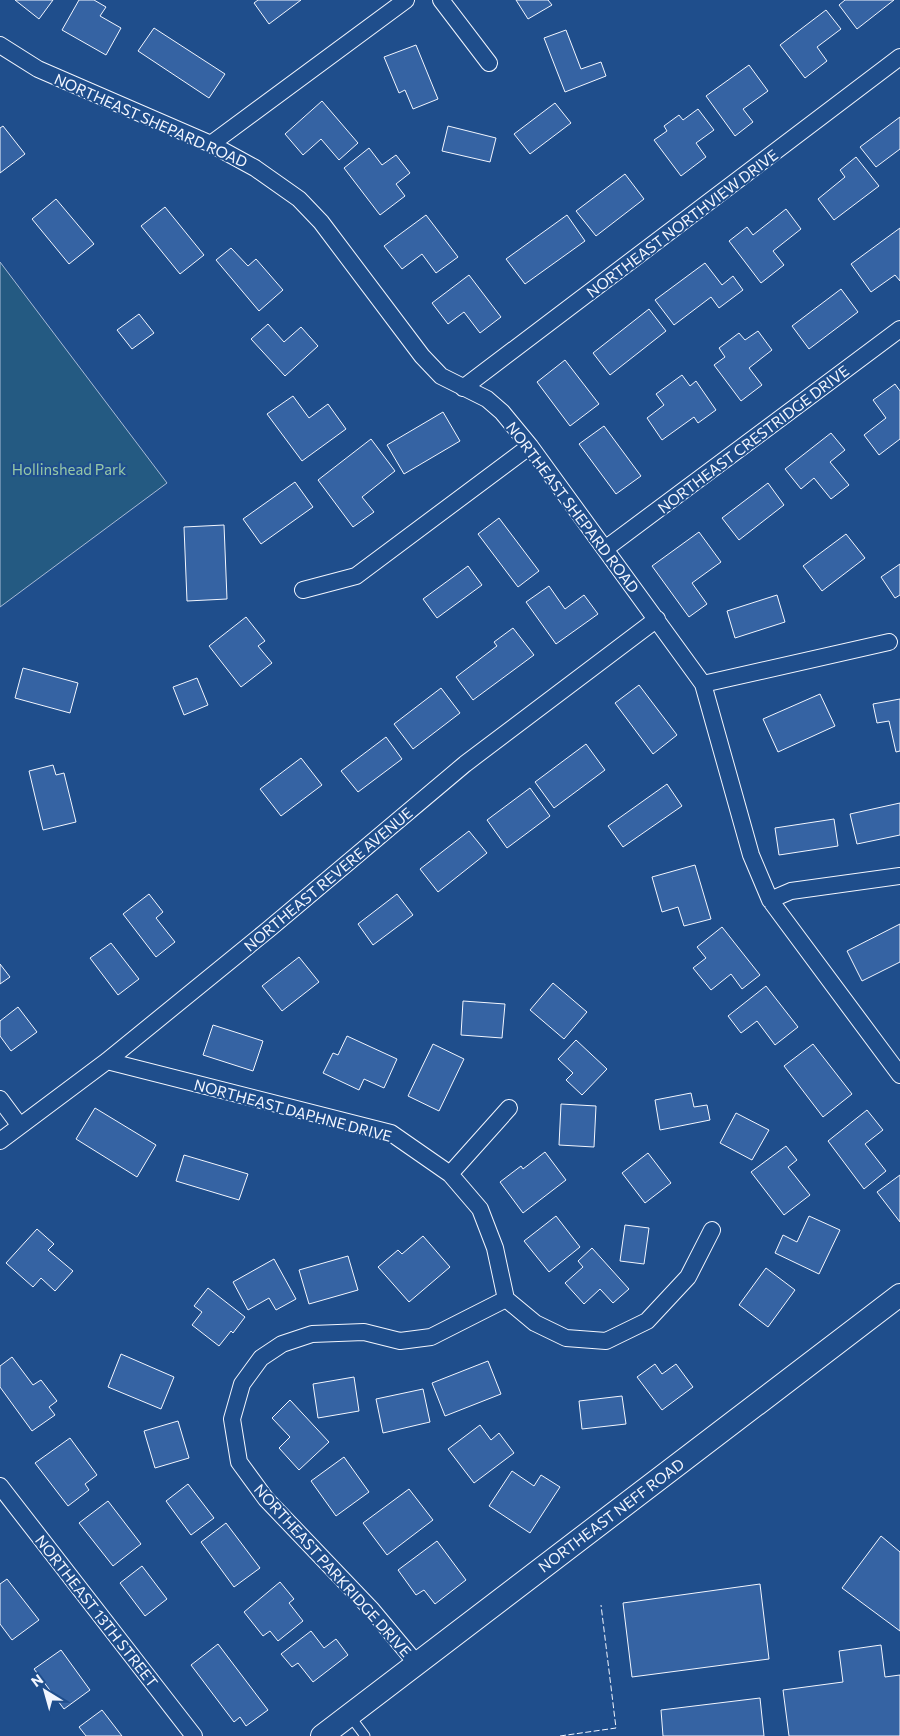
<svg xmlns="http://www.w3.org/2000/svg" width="900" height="1736" font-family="Commissioner,sans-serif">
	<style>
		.green { fill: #245a82; stroke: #a8bbd7 }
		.building { fill: #3563a3; stroke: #f2f6ff }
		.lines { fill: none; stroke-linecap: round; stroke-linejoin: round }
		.lane-casing { stroke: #f2f6ff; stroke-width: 11 }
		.street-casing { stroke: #f2f6ff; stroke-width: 18 }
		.secondary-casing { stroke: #f2f6ff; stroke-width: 24 }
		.lane { stroke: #1f4e8c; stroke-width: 9 }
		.street { stroke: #1f4e8c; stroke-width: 16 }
		.secondary { stroke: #1f4e8c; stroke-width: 22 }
		.fence { stroke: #f2f6ff; stroke-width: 1; stroke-dasharray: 6 2.5; stroke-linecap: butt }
		.labels { text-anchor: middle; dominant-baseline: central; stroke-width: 4; stroke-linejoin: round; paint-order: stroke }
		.street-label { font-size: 15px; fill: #f2f6ff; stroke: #1f4e8c }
		.park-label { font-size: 15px; fill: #97c8a6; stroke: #1f4e8c }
	</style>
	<rect width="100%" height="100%" fill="#1f4e8c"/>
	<path class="green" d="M 0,262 L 167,483 L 0,607 Z"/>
	<path class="building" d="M 15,0 L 53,0 L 39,19 Z
		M 79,0 L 94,0 L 106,7 L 100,16 L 121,28 L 106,55 L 62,30 Z
		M 258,0 L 301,0 L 269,24 L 254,3 Z
		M 516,0 L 548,0 L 552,5 L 528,19 Z
		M 845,0 L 894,0 L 857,29 L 839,5 Z
		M 826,10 L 841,29 L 817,47 L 827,61 L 805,78 L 780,45 Z
		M 154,28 L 225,74 L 209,98 L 138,51 Z
		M 566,30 L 581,69 L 601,62 L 606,76 L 565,92 L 544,38 Z
		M 416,45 L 438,99 L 413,109 L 405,90 L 399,93 L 384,57 Z
		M 749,65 L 768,91 L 743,109 L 753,122 L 735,136 L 706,96 Z
		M 322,101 L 358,143 L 339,160 L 321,139 L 303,155 L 285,134 Z
		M 555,103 L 571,123 L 530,154 L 514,134 Z
		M 698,109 L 714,130 L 696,143 L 706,157 L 681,176 L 654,140 L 667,131 L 664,126 L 679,115 L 683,120 Z
		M 900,117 L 900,149 L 876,167 L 860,147 Z
		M 3,126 L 25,154 L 0,173 L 0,128 Z
		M 448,126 L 496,138 L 490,162 L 442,151 Z
		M 369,148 L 382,165 L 396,155 L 410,173 L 396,184 L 405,196 L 380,215 L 344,168 Z
		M 856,157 L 879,186 L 834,220 L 818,199 L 845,177 L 840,170 Z
		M 625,174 L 644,199 L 596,236 L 576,211 Z
		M 56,199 L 94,244 L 69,264 L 32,219 Z
		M 165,207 L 204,255 L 180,274 L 141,226 Z
		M 786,209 L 801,229 L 773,251 L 784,265 L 761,283 L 729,241 L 747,227 L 753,235 Z
		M 426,215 L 458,257 L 436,273 L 422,254 L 402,269 L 384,246 Z
		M 567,215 L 585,241 L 525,284 L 506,259 Z
		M 900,228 L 900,281 L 895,275 L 871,292 L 851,264 Z
		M 231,248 L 248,266 L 256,259 L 283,290 L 259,311 L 216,260 Z
		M 705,263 L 722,285 L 733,276 L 743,290 L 719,308 L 711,297 L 674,325 L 655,300 Z
		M 469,275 L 501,317 L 480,333 L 464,312 L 448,324 L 432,303 Z
		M 841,289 L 858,312 L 809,349 L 792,326 Z
		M 649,309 L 666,331 L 610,375 L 593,353 Z
		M 139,314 L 154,333 L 132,349 L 117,330 Z
		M 268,324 L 284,342 L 301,327 L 318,346 L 285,376 L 251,339 Z
		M 758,331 L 772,350 L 749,368 L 762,385 L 741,401 L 714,365 L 725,357 L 719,348 L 739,333 L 745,340 Z
		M 565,360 L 599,404 L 570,426 L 537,382 Z
		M 682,375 L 690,386 L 696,381 L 716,410 L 698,423 L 694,417 L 662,440 L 647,418 L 664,405 L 656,394 Z
		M 895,384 L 900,391 L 900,439 L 879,455 L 864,435 L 886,418 L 873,400 Z
		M 293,396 L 309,418 L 328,404 L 346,429 L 302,461 L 267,414 Z
		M 443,412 L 460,441 L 404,474 L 387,445 Z
		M 604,426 L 641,476 L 616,494 L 579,444 Z
		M 831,433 L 845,450 L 830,462 L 849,485 L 831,499 L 814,478 L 801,489 L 785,469 Z
		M 371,439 L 395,471 L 362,497 L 374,512 L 353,527 L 318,480 Z
		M 295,482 L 313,507 L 261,544 L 243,519 Z
		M 768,483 L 784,505 L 739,540 L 722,518 Z
		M 499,518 L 539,571 L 518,587 L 478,534 Z
		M 224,525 L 227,599 L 187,601 L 184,527 Z
		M 699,532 L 721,562 L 692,583 L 707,604 L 689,617 L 652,566 Z
		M 846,534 L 865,558 L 822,591 L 803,566 Z
		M 900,564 L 900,595 L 895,598 L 881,577 Z
		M 468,566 L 482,585 L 437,618 L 423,599 Z
		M 549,586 L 565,609 L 584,595 L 598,614 L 556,644 L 526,602 Z
		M 777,595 L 785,622 L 735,638 L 727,611 Z
		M 246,617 L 265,641 L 258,646 L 272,663 L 241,687 L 209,646 Z
		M 513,628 L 534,655 L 473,700 L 456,677 L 497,646 L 494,642 Z
		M 23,668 L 78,683 L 70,713 L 15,698 Z
		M 197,678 L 208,705 L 184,715 L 173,687 Z
		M 639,685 L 677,735 L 653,754 L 615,703 Z
		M 441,688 L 460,713 L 413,749 L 394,724 Z
		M 820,694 L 835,726 L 778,752 L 763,719 Z
		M 900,699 L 900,751 L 896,752 L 889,721 L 877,723 L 873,704 Z
		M 386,737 L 402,759 L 358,792 L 341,771 Z
		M 586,744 L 605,770 L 554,808 L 535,782 Z
		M 301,758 L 322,785 L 281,816 L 260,789 Z
		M 53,765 L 56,775 L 64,773 L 76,822 L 43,830 L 29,771 Z
		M 667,784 L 682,806 L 623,847 L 608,826 Z
		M 530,788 L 550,816 L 507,848 L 487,820 Z
		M 900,803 L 900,835 L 857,844 L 850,814 Z
		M 834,819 L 838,846 L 779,855 L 775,828 Z
		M 469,831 L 487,853 L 438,892 L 420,869 Z
		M 695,865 L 711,919 L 684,926 L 678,907 L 662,912 L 652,877 Z
		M 149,894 L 163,912 L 156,918 L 175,942 L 156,957 L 123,914 Z
		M 397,894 L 413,915 L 373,945 L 358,924 Z
		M 900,924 L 900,962 L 862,981 L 847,951 Z
		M 722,927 L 760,975 L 742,989 L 731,974 L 711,990 L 693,968 L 706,958 L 697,947 Z
		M 111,943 L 139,979 L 118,995 L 90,958 Z
		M 299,957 L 319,982 L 282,1011 L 262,986 Z
		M 0,964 L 10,977 L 0,984 Z
		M 553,983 L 587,1012 L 564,1039 L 530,1010 Z
		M 766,986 L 798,1027 L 775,1045 L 757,1021 L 741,1033 L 728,1016 Z
		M 463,1001 L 505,1004 L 502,1038 L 461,1035 Z
		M 18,1007 L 37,1032 L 11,1051 L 0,1036 L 0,1021 Z
		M 213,1025 L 263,1041 L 253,1071 L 203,1055 Z
		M 347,1036 L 397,1059 L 384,1088 L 364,1079 L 359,1090 L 323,1073 L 333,1053 L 338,1055 Z
		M 576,1040 L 607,1069 L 582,1095 L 566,1080 L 573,1073 L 558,1059 Z
		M 433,1044 L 464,1059 L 439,1111 L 408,1096 Z
		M 813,1044 L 852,1094 L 823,1117 L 784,1066 Z
		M 691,1093 L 694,1107 L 707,1105 L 710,1120 L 660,1130 L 655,1100 Z
		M 561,1104 L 596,1106 L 594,1147 L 559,1145 Z
		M 95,1108 L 156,1145 L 137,1177 L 76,1139 Z
		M 867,1110 L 883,1130 L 865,1144 L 886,1171 L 864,1189 L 828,1141 Z
		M 736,1113 L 769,1130 L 752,1160 L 720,1143 Z
		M 786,1146 L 797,1160 L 788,1167 L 810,1195 L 784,1215 L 751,1172 Z
		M 545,1152 L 566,1180 L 523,1213 L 500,1182 L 521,1166 L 523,1169 Z
		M 648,1153 L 671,1183 L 645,1203 L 622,1173 Z
		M 184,1155 L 248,1174 L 239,1200 L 176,1181 Z
		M 900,1175 L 900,1222 L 877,1192 Z
		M 556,1216 L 580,1247 L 549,1272 L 524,1241 Z
		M 809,1216 L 840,1230 L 819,1274 L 775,1253 L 783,1235 L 797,1242 Z
		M 625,1225 L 649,1228 L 644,1264 L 620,1261 Z
		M 37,1229 L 54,1244 L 48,1250 L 73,1271 L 55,1291 L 41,1278 L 33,1287 L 6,1263 Z
		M 423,1236 L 450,1267 L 409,1302 L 378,1267 L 398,1250 L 402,1254 Z
		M 592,1248 L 629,1289 L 613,1303 L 600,1289 L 584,1304 L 565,1283 L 583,1267 L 578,1261 Z
		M 348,1256 L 358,1290 L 309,1304 L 299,1270 Z
		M 274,1259 L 296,1299 L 276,1310 L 269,1298 L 248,1310 L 233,1282 Z
		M 766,1268 L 795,1290 L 768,1327 L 739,1305 Z
		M 208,1288 L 245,1317 L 233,1333 L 231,1331 L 219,1346 L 192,1325 L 202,1312 L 194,1306 Z
		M 121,1354 L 174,1377 L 161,1409 L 108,1387 Z
		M 12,1357 L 33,1385 L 41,1380 L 57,1401 L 49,1407 L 55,1415 L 32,1431 L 0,1387 L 0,1366 Z
		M 488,1361 L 501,1394 L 445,1416 L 432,1383 Z
		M 655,1364 L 662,1374 L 676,1364 L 693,1387 L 662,1410 L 637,1377 Z
		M 354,1377 L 359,1411 L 318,1418 L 313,1384 Z
		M 423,1389 L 430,1422 L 383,1433 L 376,1399 Z
		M 622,1396 L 626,1424 L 582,1429 L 579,1401 Z
		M 290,1400 L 329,1442 L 299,1470 L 279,1448 L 290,1437 L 272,1418 Z
		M 178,1421 L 189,1458 L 155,1468 L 144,1431 Z
		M 480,1425 L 491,1440 L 499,1433 L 514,1453 L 474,1483 L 448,1449 Z
		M 70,1438 L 97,1475 L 85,1484 L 89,1490 L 68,1506 L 35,1463 Z
		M 344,1457 L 369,1492 L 336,1516 L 311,1481 Z
		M 512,1471 L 534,1486 L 541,1475 L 560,1487 L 530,1533 L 489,1506 Z
		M 188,1484 L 214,1518 L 191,1535 L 166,1501 Z
		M 409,1489 L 433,1520 L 387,1555 L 363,1523 Z
		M 108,1501 L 141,1544 L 113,1566 L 79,1523 Z
		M 226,1523 L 260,1568 L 234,1587 L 201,1542 Z
		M 881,1536 L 900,1552 L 900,1631 L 842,1588 Z
		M 437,1541 L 466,1580 L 435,1604 L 424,1590 L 416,1595 L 398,1570 Z
		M 142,1566 L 167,1599 L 145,1616 L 120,1583 Z
		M 7,1579 L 39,1620 L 12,1640 L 0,1624 L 0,1584 Z
		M 280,1582 L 294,1599 L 289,1603 L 303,1621 L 278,1641 L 270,1631 L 263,1636 L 244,1612 Z
		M 760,1584 L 769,1659 L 632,1677 L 623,1603 Z
		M 311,1631 L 324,1648 L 336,1639 L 348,1655 L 313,1682 L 298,1663 L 292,1667 L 281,1654 Z
		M 218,1644 L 268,1710 L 246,1726 L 240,1717 L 234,1722 L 191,1665 Z
		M 881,1645 L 885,1677 L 900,1675 L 900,1736 L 789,1736 L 783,1690 L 843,1682 L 839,1651 Z
		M 61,1650 L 90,1690 L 64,1709 L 34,1669 Z
		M 760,1698 L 764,1736 L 663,1736 L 661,1710 Z
		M 102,1710 L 122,1736 L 86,1736 L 79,1727 Z"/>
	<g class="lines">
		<defs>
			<path id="lane" d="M 350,1716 L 365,1736"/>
			<path id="street" d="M 441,0 L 489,63
				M 0,45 L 38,69 L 211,144 L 255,168 L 299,199 L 321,222 L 422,356 L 441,376 L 487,399 L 502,412 L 530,446 L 703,684 L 751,855 L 770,900 L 900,1075
				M 211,144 L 406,0
				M 463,388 L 900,57
				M 605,549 L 900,329
				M 303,590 L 356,576 L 530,446
				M 703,684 L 889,642
				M 770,900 L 791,891 L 900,876
				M 107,1061 L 391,1133 L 450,1174 L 480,1209 L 495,1248 L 506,1299 L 535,1323 L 566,1338 L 606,1341 L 647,1321 L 688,1277 L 712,1230
				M 0,1099 L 20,1126
				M 0,1141 L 107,1061 L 269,929 L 465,764 L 657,619
				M 450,1174 L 509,1108
				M 0,1486 L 194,1736
				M 417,1664 L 372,1610 L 266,1499 L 239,1462 L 232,1419 L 242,1384 L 261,1358 L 282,1344 L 312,1334 L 364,1332 L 400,1341 L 431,1337 L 506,1299"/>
			<path id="secondary" d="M 322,1736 L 900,1295"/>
		</defs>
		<use href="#lane" class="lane-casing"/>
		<use href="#street" class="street-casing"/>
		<use href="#secondary" class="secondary-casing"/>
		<use href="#lane" class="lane"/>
		<use href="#street" class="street"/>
		<use href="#secondary" class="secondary"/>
		<path class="fence" d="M 560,1736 L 616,1728 L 601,1605"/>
	</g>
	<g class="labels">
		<g class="street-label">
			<text transform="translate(151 120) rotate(24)">NORTHEAST SHEPARD ROAD</text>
			<text transform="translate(682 223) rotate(-37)">NORTHEAST NORTHVIEW DRIVE</text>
			<text transform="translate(753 439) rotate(-37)">NORTHEAST CRESTRIDGE DRIVE</text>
			<text transform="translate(573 507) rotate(53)">NORTHEAST SHEPARD ROAD</text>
			<text transform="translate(328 879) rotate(-40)">NORTHEAST REVERE AVENUE</text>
			<text transform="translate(293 1110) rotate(15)">NORTHEAST DAPHNE DRIVE</text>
			<text transform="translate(611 1515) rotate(-37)">NORTHEAST NEFF ROAD</text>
			<text transform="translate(333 1570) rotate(48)">NORTHEAST PARKRIDGE DRIVE</text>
			<text transform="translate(97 1611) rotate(52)">NORTHEAST 13TH STREET</text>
		</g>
		<g class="park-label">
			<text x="69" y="469">Hollinshead Park</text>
		</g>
	</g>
	<g transform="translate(45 1691) rotate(323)" stroke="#1f4e8c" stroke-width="4" paint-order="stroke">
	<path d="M0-4L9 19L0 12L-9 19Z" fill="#f2f6ff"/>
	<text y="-8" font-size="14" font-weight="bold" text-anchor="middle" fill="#f2f6ff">N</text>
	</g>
</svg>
